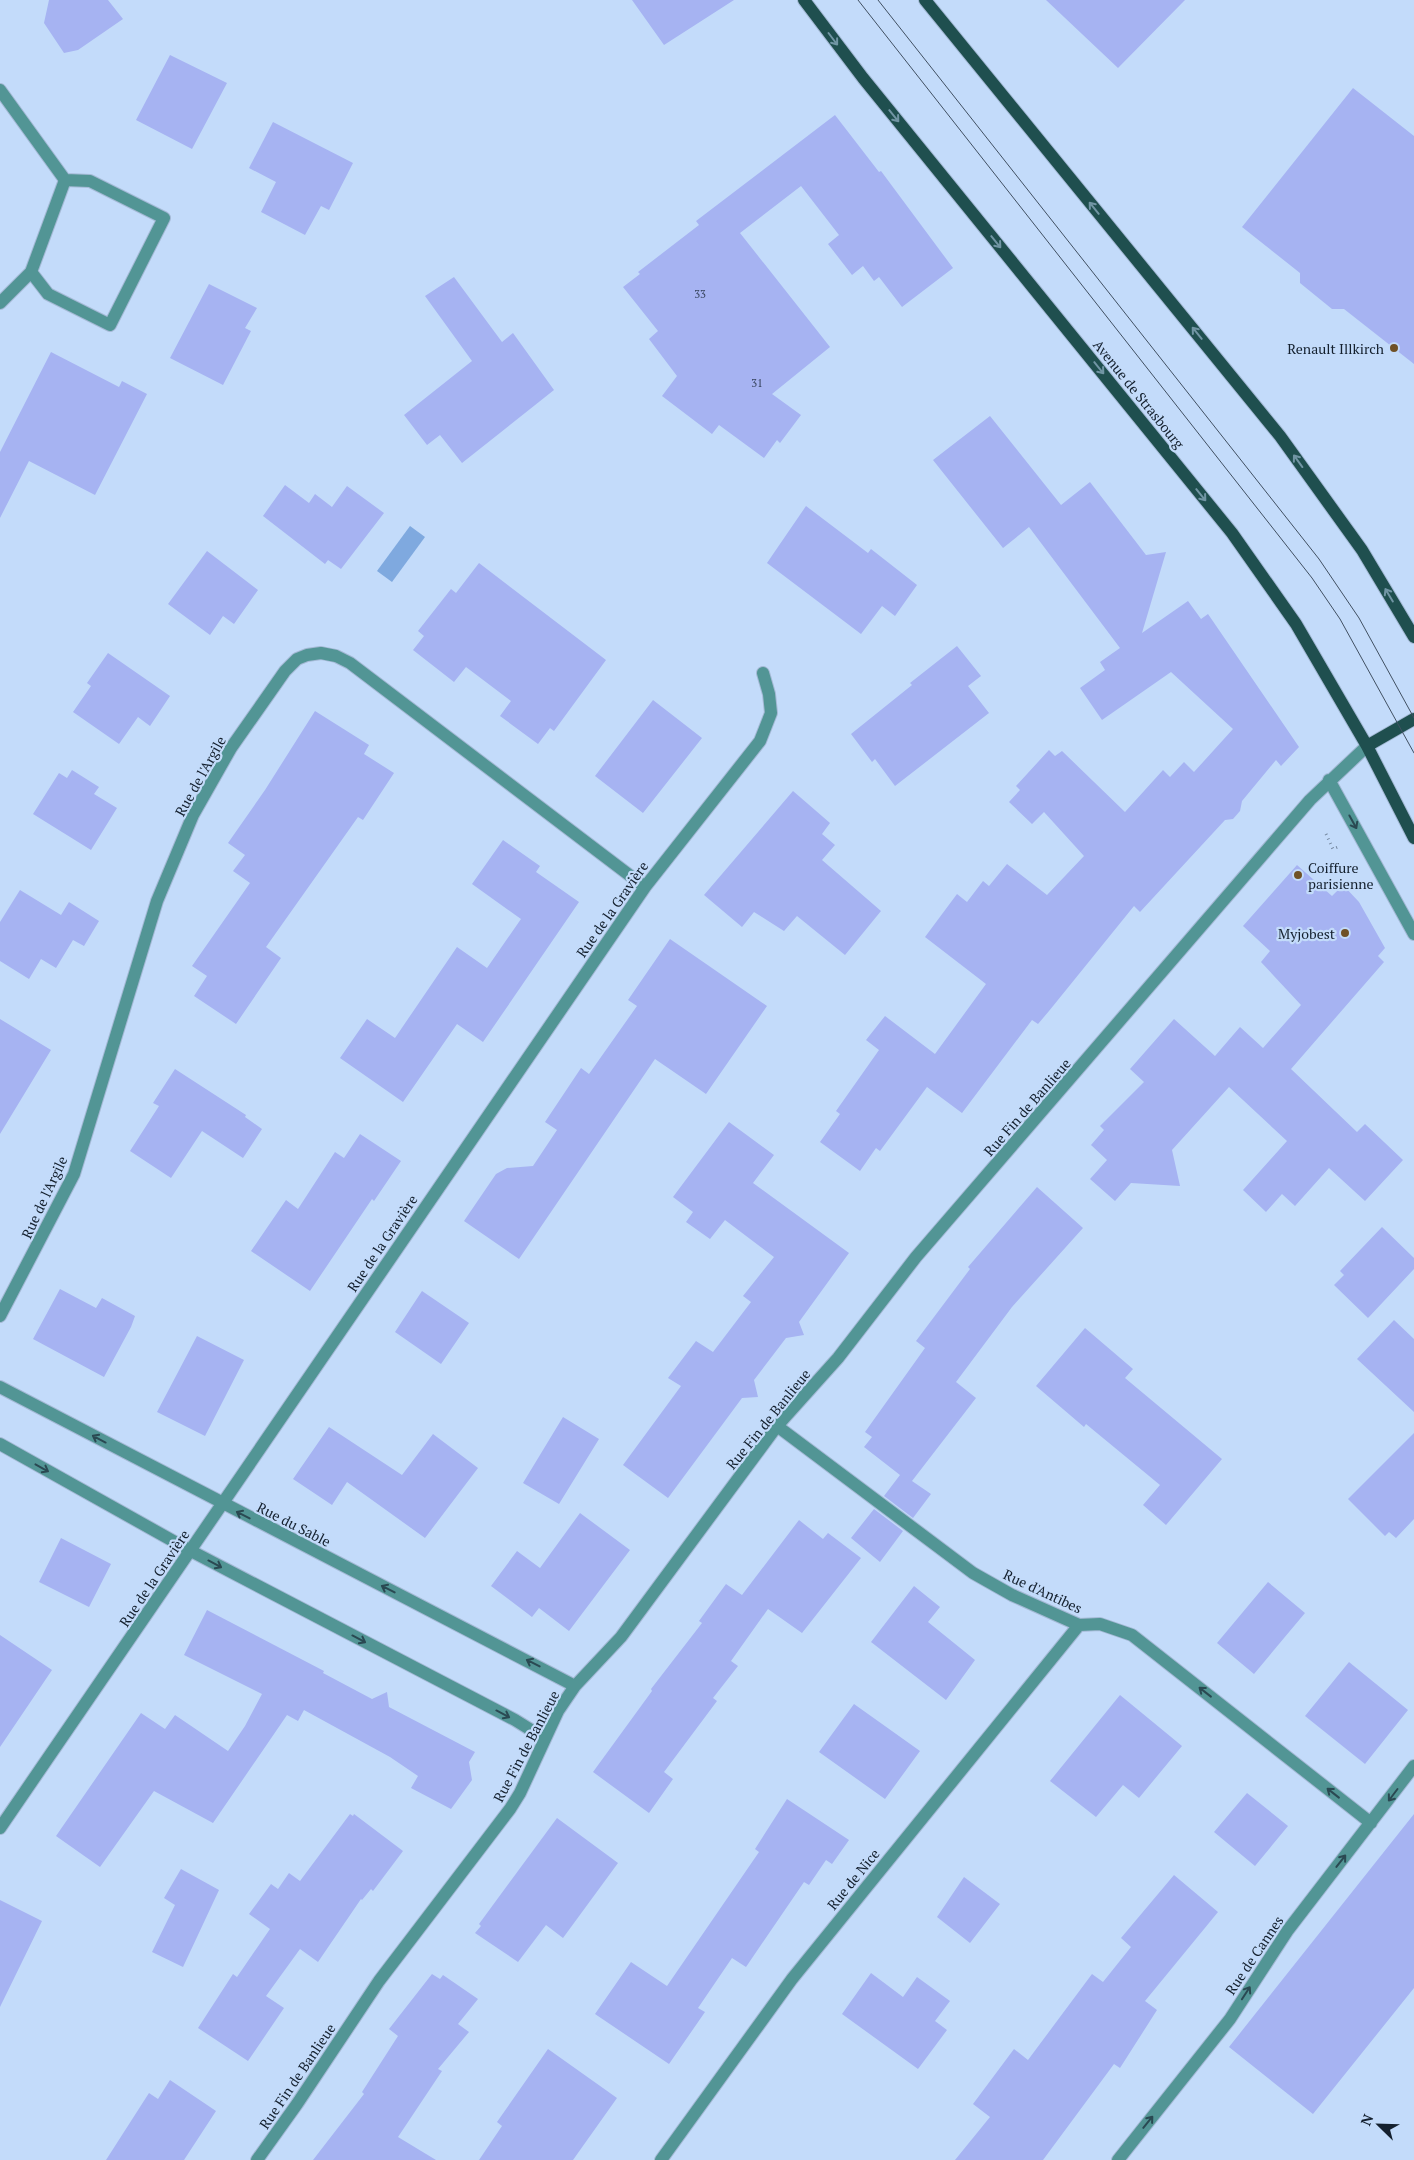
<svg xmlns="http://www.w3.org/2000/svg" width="1414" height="2160" font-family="'PT Serif',serif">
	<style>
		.water { fill: #7fa9df }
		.building { fill: #a6b3f2 }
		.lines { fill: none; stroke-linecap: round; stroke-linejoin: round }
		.minor-casing { stroke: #a4b9d5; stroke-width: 14 }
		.major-casing { stroke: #a4b9d5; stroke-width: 14 }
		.path { stroke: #72859c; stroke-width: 3; stroke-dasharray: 1 4; stroke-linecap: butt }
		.minor { stroke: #529595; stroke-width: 12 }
		.major { stroke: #1f4f4f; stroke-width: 12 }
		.tram { stroke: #415062; stroke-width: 1 }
		.oneway { stroke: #7195a4 }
		.oneway2 { stroke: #2a4952 }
		.poi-dot { fill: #6f5126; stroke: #c3dbfa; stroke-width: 2 }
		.labels { text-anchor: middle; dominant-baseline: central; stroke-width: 4.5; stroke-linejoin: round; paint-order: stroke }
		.number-label { font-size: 11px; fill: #38455f }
		.poi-label { font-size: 14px; fill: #14202e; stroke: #c3dbfa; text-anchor: end }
		.street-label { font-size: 14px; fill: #14202e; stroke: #c3dbfa }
	</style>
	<rect width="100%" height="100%" fill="#c3dbfa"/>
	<path class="water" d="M 410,526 L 425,537 L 392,582 L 377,571 Z"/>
	<path class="building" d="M 49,0 L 108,0 L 123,19 L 78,50 L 64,53 L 44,23 Z
		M 632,0 L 734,0 L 664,45 Z
		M 1046,0 L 1185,0 L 1118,68 Z
		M 170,55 L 227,83 L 192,149 L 136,120 Z
		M 1353,88 L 1414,136 L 1414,364 L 1344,309 L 1332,309 L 1300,283 L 1300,273 L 1242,227 Z
		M 835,115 L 879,172 L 881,171 L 953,268 L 902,307 L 879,277 L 874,281 L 863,266 L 852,275 L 828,244 L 839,235 L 801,186 L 740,233 L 830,347 L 772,394 L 801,415 L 780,443 L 777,440 L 764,458 L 719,425 L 712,434 L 662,396 L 677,376 L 649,339 L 658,331 L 623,287 L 640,274 L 638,272 L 699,225 L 696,221 Z
		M 273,122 L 353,163 L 329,210 L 321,206 L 305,235 L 261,212 L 276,182 L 249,168 Z
		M 454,277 L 502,342 L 513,333 L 554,390 L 462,463 L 440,435 L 427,445 L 404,415 L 472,361 L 425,296 Z
		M 209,284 L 257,308 L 245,328 L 251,331 L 223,385 L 170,358 Z
		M 51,352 L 119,387 L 122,381 L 147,394 L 95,495 L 29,461 L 0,518 L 0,452 Z
		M 990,416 L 1061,505 L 1090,482 L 1146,555 L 1166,552 L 1142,633 L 1188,601 L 1201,619 L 1208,614 L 1299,747 L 1281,766 L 1276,760 L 1242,801 L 1240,811 L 1233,819 L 1225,820 L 1140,912 L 1134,906 L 1049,1011 L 1038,1024 L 1032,1020 L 962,1113 L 927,1087 L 880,1151 L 876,1148 L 860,1171 L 820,1142 L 840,1114 L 836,1111 L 879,1050 L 866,1040 L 885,1016 L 935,1054 L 986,984 L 925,937 L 957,894 L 967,902 L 983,881 L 989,886 L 1007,864 L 1047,895 L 1084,856 L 1044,812 L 1032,824 L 1009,802 L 1020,790 L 1016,786 L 1049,750 L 1055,756 L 1062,751 L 1125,812 L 1163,770 L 1170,777 L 1184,762 L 1194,772 L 1233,729 L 1171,672 L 1102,720 L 1080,688 L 1105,670 L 1100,662 L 1120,648 L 1029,527 L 1003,548 L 933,460 Z
		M 285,485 L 309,503 L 315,494 L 332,507 L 347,486 L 384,513 L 341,569 L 328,560 L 325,564 L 263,516 Z
		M 806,506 L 868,553 L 871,549 L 917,585 L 895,616 L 882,606 L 861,634 L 767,563 Z
		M 207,551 L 258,590 L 234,624 L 223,616 L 210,635 L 168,604 Z
		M 479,563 L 606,660 L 554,731 L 550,728 L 538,744 L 500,716 L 511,701 L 466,667 L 454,682 L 413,650 L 424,636 L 418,631 L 451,589 L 456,593 Z
		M 957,646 L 981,676 L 968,686 L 989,713 L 895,786 L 875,759 L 872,762 L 851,734 L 912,685 L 910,683 Z
		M 108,653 L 170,696 L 150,726 L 138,717 L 119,744 L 73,712 L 91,686 L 87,683 Z
		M 653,700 L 702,738 L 643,813 L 595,776 Z
		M 315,711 L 369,745 L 364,754 L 394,773 L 363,820 L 358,817 L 266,947 L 281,958 L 236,1024 L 194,996 L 207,976 L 192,966 L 250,883 L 233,871 L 245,855 L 228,843 L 265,790 Z
		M 72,770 L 99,787 L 94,794 L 117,808 L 91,850 L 33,814 L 59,773 L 67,778 Z
		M 793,791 L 830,823 L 822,834 L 835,845 L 822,860 L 881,911 L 845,955 L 797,916 L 784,931 L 754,912 L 742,927 L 704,895 Z
		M 503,840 L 540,866 L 536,872 L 579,902 L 483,1042 L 457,1024 L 403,1102 L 340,1058 L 367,1019 L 395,1038 L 457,947 L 487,968 L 521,919 L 472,884 Z
		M 1297,865 L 1332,896 L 1343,885 L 1359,902 L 1385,948 L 1378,956 L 1384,962 L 1291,1069 L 1357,1132 L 1365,1124 L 1403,1160 L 1365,1201 L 1329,1168 L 1295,1206 L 1282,1194 L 1266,1212 L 1243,1190 L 1287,1141 L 1229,1087 L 1172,1150 L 1180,1186 L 1131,1183 L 1115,1201 L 1090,1179 L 1107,1160 L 1091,1145 L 1104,1130 L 1100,1126 L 1144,1082 L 1130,1069 L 1174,1019 L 1215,1056 L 1240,1027 L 1263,1048 L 1301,1005 L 1261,962 L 1270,951 L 1243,926 Z
		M 20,890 L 61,915 L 69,902 L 99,921 L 84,946 L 73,940 L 56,968 L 41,959 L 29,979 L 0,961 L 0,922 Z
		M 670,939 L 767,1006 L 706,1094 L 655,1059 L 519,1259 L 464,1221 L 496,1174 L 507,1168 L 533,1166 L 557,1130 L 545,1122 L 581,1068 L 589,1074 L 637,1006 L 628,1000 Z
		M 0,1019 L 51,1050 L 0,1134 Z
		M 175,1069 L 246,1115 L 245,1117 L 262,1129 L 243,1158 L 202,1131 L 171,1178 L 130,1151 L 159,1106 L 153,1103 Z
		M 729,1122 L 774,1155 L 753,1183 L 849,1253 L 799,1322 L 804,1335 L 786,1338 L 754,1380 L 758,1397 L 742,1398 L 668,1498 L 623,1465 L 681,1386 L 668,1378 L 696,1341 L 713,1352 L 751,1302 L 743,1296 L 774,1257 L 725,1220 L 710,1239 L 686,1222 L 693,1212 L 673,1197 Z
		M 360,1134 L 401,1161 L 374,1201 L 372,1199 L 310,1291 L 251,1251 L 286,1200 L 298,1209 L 335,1152 L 344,1158 Z
		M 1037,1187 L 1083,1228 L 1012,1307 L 956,1382 L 976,1398 L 912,1481 L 931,1494 L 913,1518 L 884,1496 L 900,1475 L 864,1447 L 872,1437 L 865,1432 L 925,1348 L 916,1341 L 970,1269 L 968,1267 Z
		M 1382,1227 L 1414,1258 L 1414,1269 L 1368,1318 L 1334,1285 L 1344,1275 L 1340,1271 Z
		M 60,1289 L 96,1308 L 102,1298 L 135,1316 L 131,1327 L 104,1377 L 33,1339 Z
		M 422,1291 L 469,1323 L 441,1364 L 395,1332 Z
		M 1394,1320 L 1414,1339 L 1414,1412 L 1357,1359 Z
		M 1085,1328 L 1133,1369 L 1125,1378 L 1222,1459 L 1166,1525 L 1143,1505 L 1160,1485 L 1086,1424 L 1084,1427 L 1036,1386 Z
		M 197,1336 L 244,1360 L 205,1436 L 157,1412 Z
		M 563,1417 L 599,1439 L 559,1504 L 523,1483 Z
		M 329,1427 L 402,1475 L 433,1434 L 478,1468 L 425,1538 L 347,1482 L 332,1505 L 293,1479 Z
		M 1414,1433 L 1414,1519 L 1396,1538 L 1389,1532 L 1385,1536 L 1348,1499 Z
		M 874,1509 L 903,1531 L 880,1562 L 851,1538 Z
		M 580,1513 L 630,1550 L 569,1631 L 539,1608 L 532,1617 L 491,1586 L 517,1551 L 540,1568 Z
		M 799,1520 L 823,1539 L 828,1533 L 861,1558 L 802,1633 L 768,1609 L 731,1661 L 738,1666 L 713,1698 L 717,1701 L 664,1772 L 673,1779 L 649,1813 L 593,1772 L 652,1691 L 651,1689 L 702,1623 L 699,1621 L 726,1584 L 742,1595 Z
		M 61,1538 L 111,1564 L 89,1607 L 39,1582 Z
		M 1268,1582 L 1305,1613 L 1254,1674 L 1217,1643 Z
		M 914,1586 L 940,1607 L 928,1622 L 975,1660 L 946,1700 L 871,1642 Z
		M 207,1610 L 324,1671 L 323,1673 L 372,1699 L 387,1692 L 389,1707 L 475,1752 L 469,1762 L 472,1780 L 451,1809 L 411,1788 L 418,1776 L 390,1757 L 304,1710 L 298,1721 L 287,1715 L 213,1823 L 154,1791 L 100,1867 L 56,1836 L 141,1713 L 165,1729 L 175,1715 L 228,1751 L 245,1726 L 262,1694 L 184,1655 Z
		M 0,1635 L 52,1670 L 0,1747 Z
		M 1349,1662 L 1408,1710 L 1365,1764 L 1305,1716 Z
		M 1120,1695 L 1182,1746 L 1139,1798 L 1123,1785 L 1096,1817 L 1050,1781 Z
		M 854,1704 L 920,1751 L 885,1799 L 819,1752 Z
		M 1247,1793 L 1288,1826 L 1255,1866 L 1214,1832 Z
		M 787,1799 L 849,1840 L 832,1864 L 826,1860 L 809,1885 L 804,1882 L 746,1967 L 732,1958 L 698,2008 L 705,2012 L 669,2064 L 595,2014 L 631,1962 L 667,1986 L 759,1852 L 755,1849 Z
		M 350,1814 L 353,1816 L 354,1814 L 403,1851 L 373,1891 L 371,1889 L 362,1900 L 361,1899 L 318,1962 L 300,1949 L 266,1996 L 284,2008 L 248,2061 L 198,2028 L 233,1974 L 237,1977 L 270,1929 L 249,1914 L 271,1884 L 278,1889 L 289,1873 L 300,1881 Z
		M 1414,1814 L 1414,1988 L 1313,2114 L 1229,2047 Z
		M 557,1818 L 618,1863 L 563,1938 L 546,1925 L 518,1962 L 475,1933 L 481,1926 L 479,1924 Z
		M 181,1869 L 219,1890 L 183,1967 L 152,1952 L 175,1905 L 164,1898 Z
		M 1174,1875 L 1218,1912 L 1145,2001 L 1157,2010 L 1120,2068 L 1114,2064 L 1043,2160 L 955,2160 L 990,2117 L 973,2104 L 1014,2049 L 1028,2060 L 1092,1974 L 1103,1982 L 1131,1947 L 1121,1938 Z
		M 964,1877 L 1000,1904 L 970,1943 L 937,1917 Z
		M 0,1900 L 42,1921 L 0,2007 Z
		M 871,1973 L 903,1997 L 917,1977 L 950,2001 L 935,2021 L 947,2030 L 918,2069 L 842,2014 Z
		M 432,1974 L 440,1979 L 443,1975 L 478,1999 L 458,2024 L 469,2032 L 438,2069 L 442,2071 L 398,2137 L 436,2160 L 313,2160 L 364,2094 L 362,2092 L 398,2036 L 389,2029 Z
		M 548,2049 L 617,2098 L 573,2160 L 479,2160 L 502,2126 L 497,2122 Z
		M 170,2080 L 216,2111 L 184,2160 L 106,2160 L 149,2093 L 158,2099 Z"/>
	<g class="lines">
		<defs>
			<path id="minor" d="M 0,90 L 65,180 L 31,272 L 0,303
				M 31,272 L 48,294 L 110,325 L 164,218 L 90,181 L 65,180
				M 1329,780 L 1414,934
				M 0,1316 L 74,1174 L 157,901 L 193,815 L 231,748 L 285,671 L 297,659 L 307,655 L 321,653 L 336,656 L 350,663 L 645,887
				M 0,1387 L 575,1686
				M 777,1426 L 973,1573 L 1012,1595 L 1079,1625 L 1100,1624 L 1132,1635 L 1371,1823
				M 0,1444 L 191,1551 L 515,1720 L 544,1738
				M 0,1828 L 645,887 L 760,741 L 771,713 L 769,694 L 763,673
				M 257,2160 L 297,2104 L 379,1981 L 510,1809 L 520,1793 L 558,1711 L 575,1686 L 621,1637 L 777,1426 L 838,1358 L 916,1257 L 1310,800 L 1367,746
				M 661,2160 L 792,1979 L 1079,1625
				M 1118,2160 L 1230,2019 L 1288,1930 L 1414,1766"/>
			<path id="major" d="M 804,0 L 863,78 L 1232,533 L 1296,624 L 1367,746 L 1414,838
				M 925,0 L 1280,436 L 1362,550 L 1414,637
				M 1367,746 L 1414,719"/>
		</defs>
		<use href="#minor" class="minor-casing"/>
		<use href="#major" class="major-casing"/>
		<path class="path" d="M 1326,834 L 1333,849 L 1338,847"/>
		<use href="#minor" class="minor"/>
		<use href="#major" class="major"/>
		<path class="tram" d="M 858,0 L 1312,578 L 1340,619 L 1414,753
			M 878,0 L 1319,559 L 1359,618 L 1414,718"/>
	</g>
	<defs><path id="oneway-shaft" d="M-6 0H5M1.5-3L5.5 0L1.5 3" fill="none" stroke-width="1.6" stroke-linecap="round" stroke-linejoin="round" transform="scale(1.25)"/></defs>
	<g class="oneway">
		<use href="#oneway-shaft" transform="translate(833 39) rotate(53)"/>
		<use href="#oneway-shaft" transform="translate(894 116) rotate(51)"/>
		<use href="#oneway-shaft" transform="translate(1094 208) rotate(-129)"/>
		<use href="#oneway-shaft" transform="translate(996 242) rotate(51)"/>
		<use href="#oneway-shaft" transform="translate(1197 333) rotate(-129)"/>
		<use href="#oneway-shaft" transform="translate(1099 368) rotate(51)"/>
		<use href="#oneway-shaft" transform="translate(1298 461) rotate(-126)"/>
		<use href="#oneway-shaft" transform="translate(1201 495) rotate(51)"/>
		<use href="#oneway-shaft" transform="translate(1389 595) rotate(-121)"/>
	</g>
	<g class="oneway2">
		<use href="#oneway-shaft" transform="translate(1353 822) rotate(61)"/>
		<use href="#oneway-shaft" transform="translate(99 1439) rotate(-152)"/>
		<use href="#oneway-shaft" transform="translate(42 1468) rotate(29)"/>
		<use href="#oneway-shaft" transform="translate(243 1515) rotate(-153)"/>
		<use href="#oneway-shaft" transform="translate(215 1564) rotate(28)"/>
		<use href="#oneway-shaft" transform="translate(388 1589) rotate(-153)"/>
		<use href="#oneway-shaft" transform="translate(359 1639) rotate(28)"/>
		<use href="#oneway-shaft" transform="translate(533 1663) rotate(-153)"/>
		<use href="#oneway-shaft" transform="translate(1205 1692) rotate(-142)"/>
		<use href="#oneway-shaft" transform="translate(503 1714) rotate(28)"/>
		<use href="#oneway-shaft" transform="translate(1333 1793) rotate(-142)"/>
		<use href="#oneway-shaft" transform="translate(1393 1795) rotate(127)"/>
		<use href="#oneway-shaft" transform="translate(1341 1861) rotate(-52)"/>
		<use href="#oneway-shaft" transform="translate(1246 1993) rotate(-57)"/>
		<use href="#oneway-shaft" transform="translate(1148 2122) rotate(-51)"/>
	</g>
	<g class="poi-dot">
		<circle cx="1394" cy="348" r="5"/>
		<circle cx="1298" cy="875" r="5"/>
		<circle cx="1345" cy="933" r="5"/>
	</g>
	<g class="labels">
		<g class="number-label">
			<text x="700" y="294">33</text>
			<text x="757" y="383">31</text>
		</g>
		<g class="poi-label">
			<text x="1384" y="348">Renault Illkirch</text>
			<text x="1308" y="867" text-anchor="start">Coiffure<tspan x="1308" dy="16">parisienne</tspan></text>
			<text x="1335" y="933">Myjobest</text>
		</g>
		<g class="street-label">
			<text transform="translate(1139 394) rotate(51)">Avenue de Strasbourg</text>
			<text transform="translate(200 776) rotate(-61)">Rue de l'Argile</text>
			<text transform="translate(612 909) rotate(-55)">Rue de la Gravière</text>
			<text transform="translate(1027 1107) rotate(-49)">Rue Fin de Banlieue</text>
			<text transform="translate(44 1197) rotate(-65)">Rue de l'Argile</text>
			<text transform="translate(382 1243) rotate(-56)">Rue de la Gravière</text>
			<text transform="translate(768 1419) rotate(-51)">Rue Fin de Banlieue</text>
			<text transform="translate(294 1524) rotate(27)">Rue du Sable</text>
			<text transform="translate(154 1578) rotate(-56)">Rue de la Gravière</text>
			<text transform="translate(1043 1591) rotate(25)">Rue d'Antibes</text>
			<text transform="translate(526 1746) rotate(-62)">Rue Fin de Banlieue</text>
			<text transform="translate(853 1879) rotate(-51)">Rue de Nice</text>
			<text transform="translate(1254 1955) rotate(-56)">Rue de Cannes</text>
			<text transform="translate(297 2076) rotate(-56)">Rue Fin de Banlieue</text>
		</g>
	</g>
	<g transform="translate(1379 2125) rotate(293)" stroke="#c3dbfa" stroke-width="4" paint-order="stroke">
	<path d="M0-4L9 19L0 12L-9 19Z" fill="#14202e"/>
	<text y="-8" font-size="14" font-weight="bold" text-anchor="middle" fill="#14202e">N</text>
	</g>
</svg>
